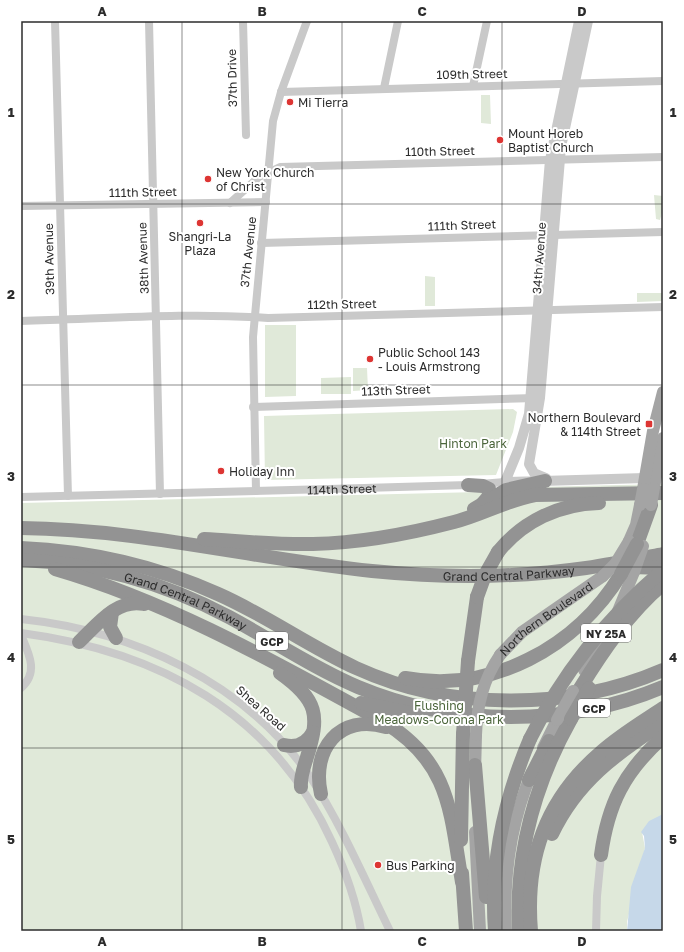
<svg xmlns="http://www.w3.org/2000/svg" width="684" height="952" font-family="'Golos Text',sans-serif">
	<style>
		.green { fill: #e0e9d9 }
		.water { fill: #c6d8e9 }
		.lines { fill: none; stroke-linecap: round; stroke-linejoin: round }
		.minor { stroke: #c9c9c9; stroke-width: 8 }
		.tertiary { stroke: #c9c9c9; stroke-width: 10 }
		.primary { stroke: #a4a4a4; stroke-width: 12 }
		.motorway { stroke: #939393; stroke-width: 14 }
		.primary-bridge { stroke: #a4a4a4; stroke-width: 12 }
		.motorway-bridge { stroke: #939393; stroke-width: 14 }
		.grid { fill: none; stroke: #2c2c2c; stroke-width: 1; stroke-opacity: 0.55 }
		.poi-dot { fill: #dd3533; stroke: #fff; stroke-width: 1.5 }
		.labels { text-anchor: middle; dominant-baseline: central; stroke-width: 4; stroke-linejoin: round; paint-order: stroke }
		.shield { fill: #fff; stroke: #6b6b6b; stroke-width: 1 }
		.shield-label { font-size: 11px; font-weight: bold; fill: #2c2c2c }
		.street-label { font-size: 12px; fill: #2c2c2c; stroke: #fff }
		.poi-label { font-size: 12px; fill: #2c2c2c; stroke: #fff; text-anchor: start }
		.park-label { font-size: 12px; fill: #4b653b; stroke: #fff }
		.neatline { fill: none; stroke: #2c2c2c; stroke-width: 1.5 }
		.grid-label { font-size: 13px; text-anchor: middle; font-weight: bold; fill: #2c2c2c }
	</style>
	<rect width="100%" height="100%" fill="#fff"/>
	<path class="green" d="M 481,95 L 490,95 L 491,124 L 481,123 Z
		M 654,195 L 663,196 L 663,209 L 660,220 L 656,219 Z
		M 425,276 L 435,277 L 435,306 L 425,306 Z
		M 637,293 L 663,293 L 663,301 L 637,302 Z
		M 265,325 L 296,325 L 296,396 L 265,397 Z
		M 353,368 L 367,368 L 368,390 L 353,391 Z
		M 351,377 L 351,394 L 321,394 L 321,378 Z
		M 513,409 L 517,412 L 513,432 L 496,475 L 265,480 L 264,416 Z
		M 663,484 L 663,823 L 642,832 L 645,848 L 627,922 L 627,931 L 21,931 L 21,503 L 479,492 L 536,487 Z"/>
	<path class="water" d="M 663,814 L 663,931 L 627,931 L 631,887 L 645,848 L 644,836 L 641,832 L 649,821 Z"/>
	<g class="lines">
		<g class="minor">
			<path d="M 55,21 L 68,496"/>
			<path d="M 149,21 L 160,494"/>
			<path d="M 243,21 L 246,135"/>
			<path d="M 473,86 L 487,21"/>
			<path d="M 384,88 L 398,21"/>
			<path d="M 281,92 L 663,81"/>
			<path d="M 230,203 L 259,177 L 280,167 L 663,157"/>
			<path d="M 21,206 L 266,202"/>
			<path d="M 261,243 L 663,232"/>
			<path d="M 21,321 C 103,319 187,312 268,318 L 663,307"/>
			<path d="M 253,407 L 535,398"/>
			<path d="M 256,491 L 253,337 L 273,121 L 281,92 L 307,21"/>
			<path id="s1" d="M 21,497 L 329,489 L 468,485 L 505,482"/>
			<path d="M 21,619 C 133,631 246,682 311,778 C 342,826 365,880 390,931"/>
			<path d="M 21,633 C 158,651 273,712 332,842 C 345,870 356,900 361,931"/>
			<path d="M 21,635 C 29,654 39,672 21,688"/>
			<path d="M 596,931 L 597,896 L 601,855"/>
		</g>
		<path class="tertiary" d="M 579,21 L 550,160 L 529,414 L 519,448 L 505,482 L 645,478
			M 546,478 L 534,473 L 529,464 L 540,398 L 561,147 L 588,21"/>
		<g class="primary">
			<path d="M 654,488 L 663,438"/>
			<path d="M 643,489 L 653,431 L 663,392"/>
			<path d="M 629,541 L 636,525 L 640,505"/>
			<path d="M 618,611 L 634,572"/>
			<path id="s2" d="M 500,655 L 522,632 L 603,576"/>
			<path d="M 584,670 L 605,634"/>
			<path d="M 543,748 L 557,720"/>
			<path d="M 475,774 L 476,735"/>
			<path d="M 475,832 L 480,931"/>
			<path d="M 506,931 C 503,876 511,822 532,772"/>
		</g>
		<g class="motorway">
			<path d="M 468,485 L 483,486 L 489,489 L 489,496 L 483,503"/>
			<path d="M 474,509 L 506,490 L 545,481"/>
			<path id="s3" d="M 21,528 C 139,529 255,559 372,571 C 443,578 516,578 586,568 C 612,564 637,559 663,554"/>
			<path d="M 204,539 C 240,541 277,545 313,544 C 361,543 408,534 454,522 C 482,515 507,500 535,495 L 663,493"/>
			<path d="M 637,544 L 651,505"/>
			<path d="M 21,548 C 89,551 156,566 218,594 C 266,615 308,646 356,668 C 450,711 568,711 663,670"/>
			<path d="M 498,552 C 523,521 559,504 599,503"/>
			<path id="s4" d="M 21,560 C 94,563 165,583 229,617 C 272,640 313,668 358,687 C 453,727 568,727 663,687"/>
			<path d="M 632,567 L 663,568"/>
			<path d="M 55,569 C 172,603 278,664 384,722 C 451,763 450,812 462,882"/>
			<path d="M 112,612 L 110,627 L 116,638"/>
			<path d="M 79,642 C 97,625 117,598 144,604"/>
			<path d="M 468,661 L 477,597"/>
			<path d="M 280,673 C 318,700 320,715 307,757 C 304,767 300,777 301,787"/>
			<path d="M 405,678 C 491,694 577,647 621,574"/>
			<path d="M 579,690 C 603,651 628,614 663,584"/>
			<path d="M 361,703 L 415,714"/>
			<path d="M 284,745 C 296,748 307,743 313,732"/>
			<path d="M 475,765 L 486,897"/>
			<path d="M 529,780 L 549,741"/>
			<path d="M 321,794 C 311,750 339,713 386,727"/>
			<path d="M 552,834 C 577,781 616,754 663,723"/>
			<path d="M 461,840 L 463,734"/>
			<path d="M 601,855 C 608,804 624,772 663,737"/>
			<path d="M 462,873 L 466,931"/>
			<path d="M 495,931 C 490,865 504,800 530,739"/>
			<path d="M 519,931 C 515,855 534,785 571,719"/>
			<path d="M 531,931 C 525,859 545,800 601,752 C 620,735 642,722 663,708"/>
		</g>
		<path class="primary-bridge" d="M 640,505 L 643,489
			M 651,505 L 654,488
			M 634,572 L 643,546
			M 603,576 L 615,564 L 629,541
			M 557,720 L 573,691
			M 476,735 C 477,705 483,680 500,655"/>
		<path class="motorway-bridge" d="M 621,574 L 637,544
			M 477,597 L 485,575 L 498,552
			M 571,719 L 589,688
			M 463,734 L 468,661
			M 530,739 C 562,674 608,617 663,570"/>
	</g>
	<path class="grid" d="M 182,21 L 182,931M 342,21 L 342,931M 502,21 L 502,931M 21,204 L 663,204M 21,385 L 663,385M 21,567 L 663,567M 21,748 L 663,748"/>
	<g class="poi-dot">
		<circle cx="290" cy="102" r="4"/>
		<circle cx="500" cy="140" r="4"/>
		<circle cx="208" cy="179" r="4"/>
		<circle cx="200" cy="223" r="4"/>
		<circle cx="370" cy="359" r="4"/>
		<rect x="645" y="420" width="8" height="8" rx="2"/>
		<circle cx="221" cy="471" r="4"/>
		<circle cx="378" cy="865" r="4"/>
	</g>
	<g class="labels">
		<g class="shield">
			<rect x="581" y="624" width="50" height="18" rx="3"/>
			<rect x="256" y="632" width="32" height="18" rx="3"/>
			<rect x="578" y="699" width="32" height="18" rx="3"/>
		</g>
		<g class="shield-label">
			<text x="606" y="633">NY 25A</text>
			<text x="272" y="641">GCP</text>
			<text x="594" y="708">GCP</text>
		</g>
		<g class="street-label">
			<text transform="translate(472 74) rotate(-1)">109th Street</text>
			<text transform="translate(232 78) rotate(-91)">37th Drive</text>
			<text transform="translate(440 151) rotate(-1)">110th Street</text>
			<text transform="translate(143 192) rotate(-1)">111th Street</text>
			<text transform="translate(462 225) rotate(-2)">111th Street</text>
			<text transform="translate(248 252) rotate(-84)">37th Avenue</text>
			<text transform="translate(143 258) rotate(-92)">38th Avenue</text>
			<text transform="translate(539 258) rotate(-86)">34th Avenue</text>
			<text transform="translate(49 259) rotate(-91)">39th Avenue</text>
			<text transform="translate(342 304) rotate(-1)">112th Street</text>
			<text transform="translate(396 390) rotate(-2)">113th Street</text>
			<text stroke="none"><textPath href="#s1" startOffset="321">114th Street</textPath></text>
			<text stroke="none"><textPath href="#s3" startOffset="491">Grand Central Parkway</textPath></text>
			<text stroke="none"><textPath href="#s4" startOffset="171">Grand Central Parkway</textPath></text>
			<text stroke="none"><textPath href="#s2" startOffset="59">Northern Boulevard</textPath></text>
			<text transform="translate(261 708) rotate(41)">Shea Road</text>
		</g>
		<g class="poi-label">
			<text x="298" y="102">Mi Tierra</text>
			<text x="508" y="133">Mount Horeb<tspan x="508" dy="14">Baptist Church</tspan></text>
			<text x="216" y="172">New York Church<tspan x="216" dy="14">of Christ</tspan></text>
			<text x="200" y="236" text-anchor="middle">Shangri-La<tspan x="200" dy="14">Plaza</tspan></text>
			<text x="378" y="352">Public School 143<tspan x="378" dy="14">- Louis Armstrong</tspan></text>
			<text x="641" y="417" text-anchor="end">Northern Boulevard<tspan x="641" dy="14">&amp; 114th Street</tspan></text>
			<text x="229" y="471">Holiday Inn</text>
			<text x="386" y="865">Bus Parking</text>
		</g>
		<g class="park-label">
			<text x="473" y="443">Hinton Park</text>
			<text x="439" y="705">Flushing<tspan x="439" dy="14">Meadows-Corona Park</tspan></text>
		</g>
	</g>
	<rect width="684" height="952" fill="none" stroke="#ffffff" stroke-width="44"/>
	<rect x="22" y="22" width="640" height="908" class="neatline"/>
	<g class="grid-label">
		<text x="102" y="16">A</text>
		<text x="262" y="16">B</text>
		<text x="422" y="16">C</text>
		<text x="582" y="16">D</text>
		<text x="11" y="117">1</text>
		<text x="673" y="117">1</text>
		<text x="11" y="299">2</text>
		<text x="673" y="299">2</text>
		<text x="11" y="481">3</text>
		<text x="673" y="481">3</text>
		<text x="11" y="662">4</text>
		<text x="673" y="662">4</text>
		<text x="11" y="844">5</text>
		<text x="673" y="844">5</text>
		<text x="102" y="946">A</text>
		<text x="262" y="946">B</text>
		<text x="422" y="946">C</text>
		<text x="582" y="946">D</text>
	</g>
</svg>
